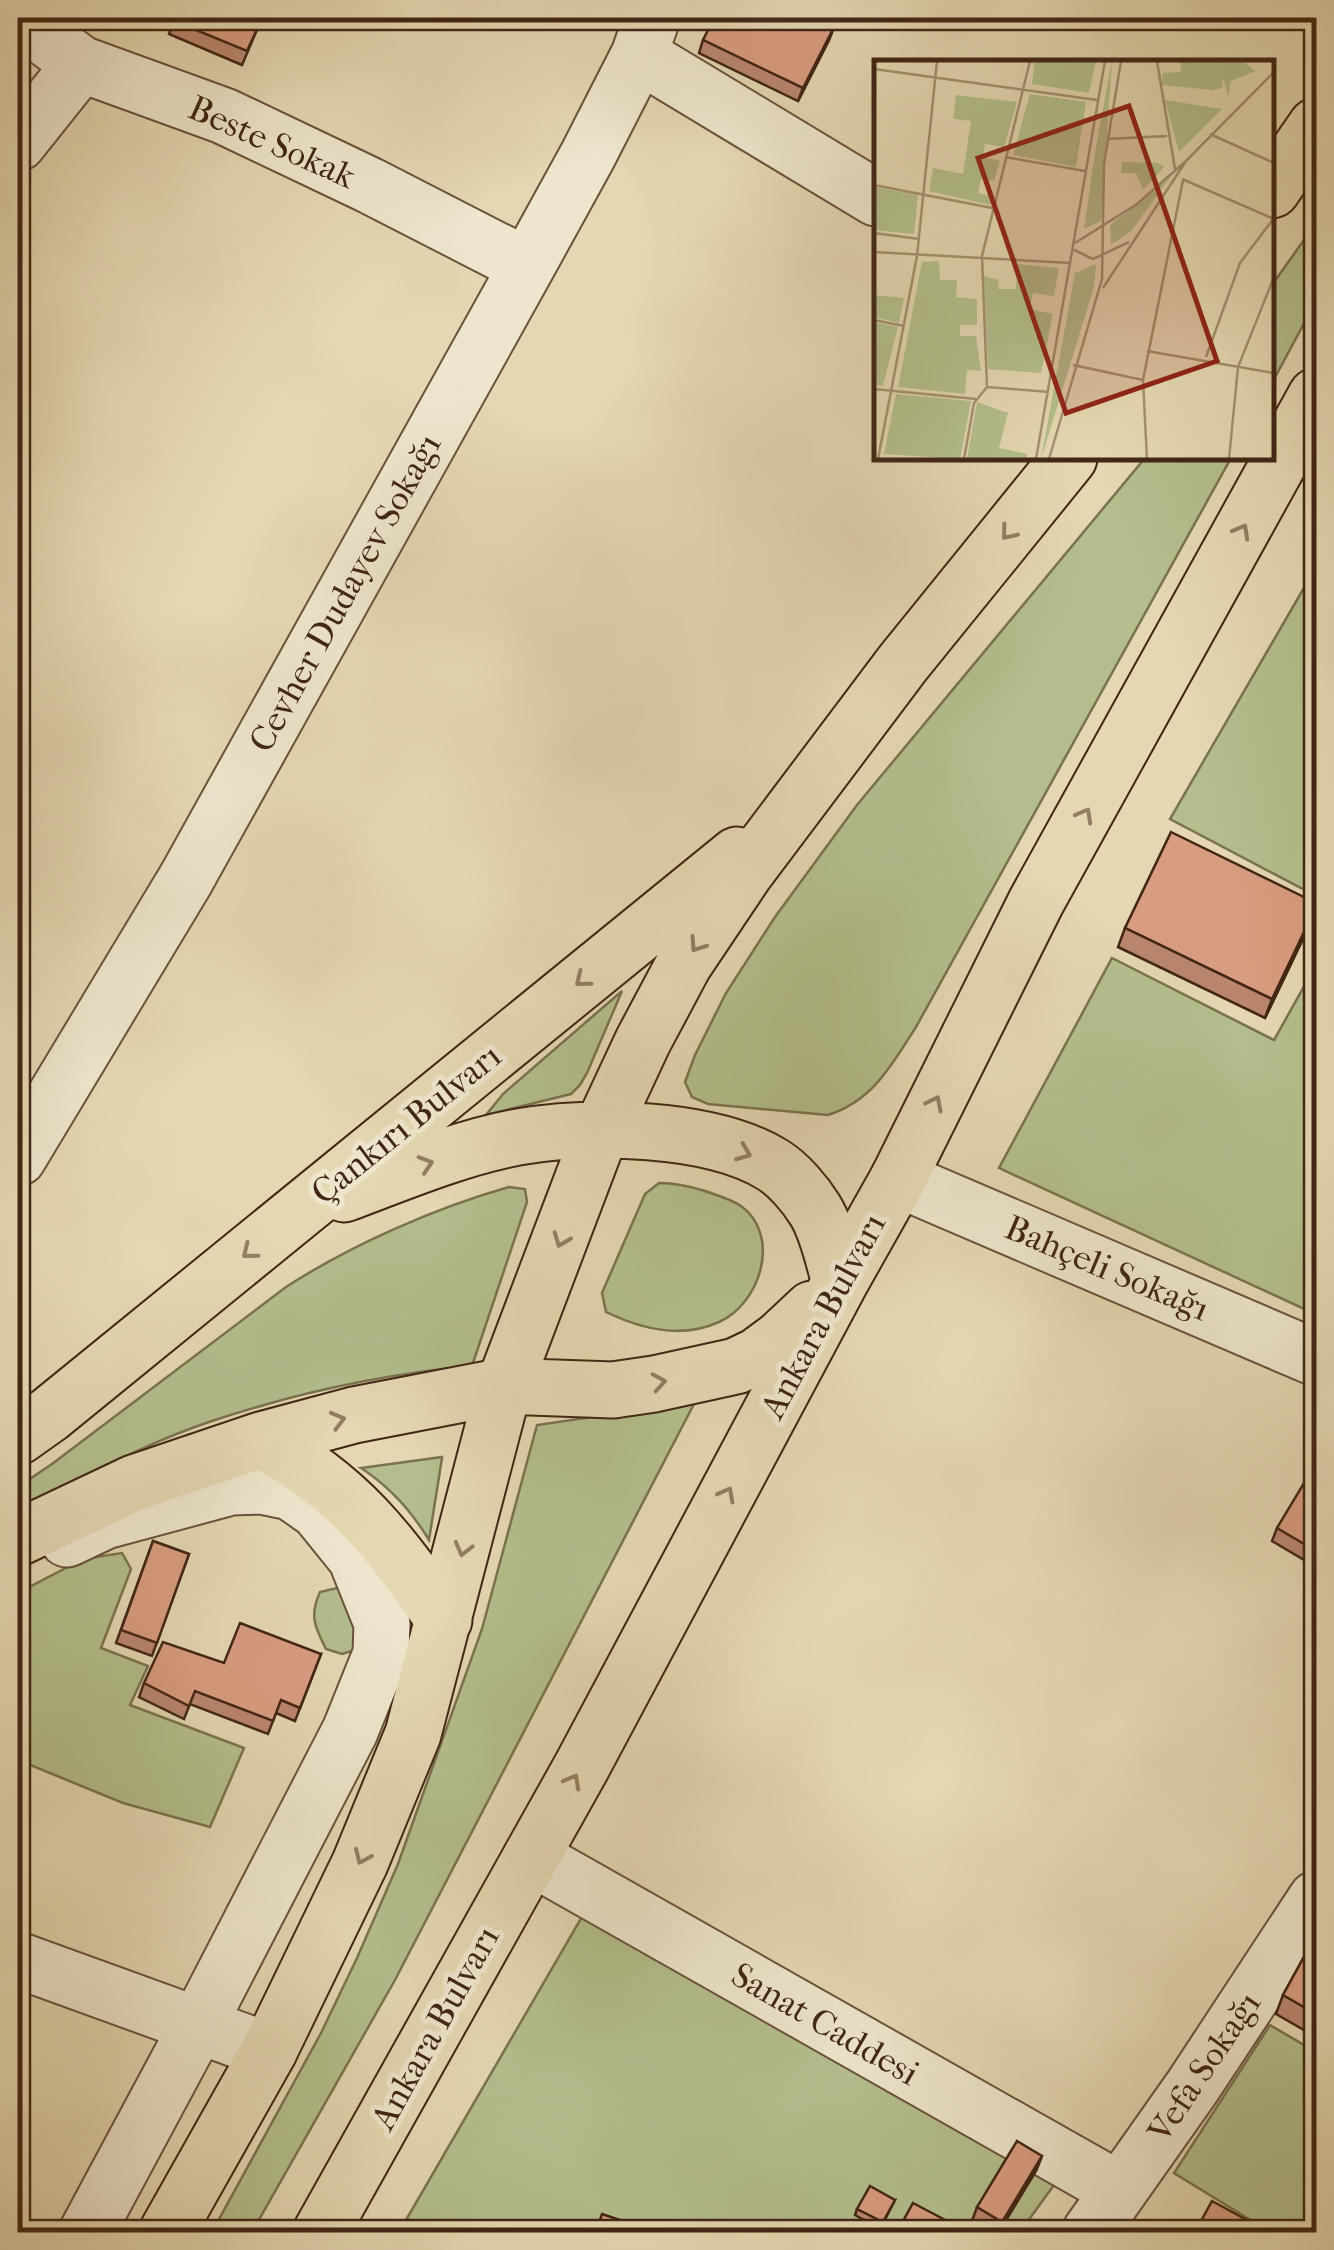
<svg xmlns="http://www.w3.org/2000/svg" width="1334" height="2250" font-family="'IM FELL French Canon',serif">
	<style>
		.green { fill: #b3be8c; stroke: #7a7250; stroke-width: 2.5 }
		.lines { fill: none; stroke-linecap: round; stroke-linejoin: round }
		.minor-casing { stroke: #6a523b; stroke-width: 59 }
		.major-casing { stroke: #412614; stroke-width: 59 }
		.minor { stroke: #ede5cc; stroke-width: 55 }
		.major { stroke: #e4d7b1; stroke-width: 55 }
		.wall { fill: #ba866e; stroke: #412614; stroke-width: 2.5 }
		.shaded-wall { fill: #976d5a; stroke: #412614; stroke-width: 2.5 }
		.building { fill: #d89c80; stroke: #412614; stroke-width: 2.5 }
		.oneway { stroke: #927e62 }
		.labels { text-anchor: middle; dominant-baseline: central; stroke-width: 10; stroke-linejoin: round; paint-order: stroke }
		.street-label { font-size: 35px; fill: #412614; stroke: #ede5cc }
		.inset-road { fill: none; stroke: #a39072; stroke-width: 2.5 }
		.view { fill: #8f2418; fill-opacity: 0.15; stroke: #8f2418; stroke-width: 5 }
		.inset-edge { fill: none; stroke: #412614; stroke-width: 5 }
	</style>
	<rect width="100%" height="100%" fill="#e4d7b1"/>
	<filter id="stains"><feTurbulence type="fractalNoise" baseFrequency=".002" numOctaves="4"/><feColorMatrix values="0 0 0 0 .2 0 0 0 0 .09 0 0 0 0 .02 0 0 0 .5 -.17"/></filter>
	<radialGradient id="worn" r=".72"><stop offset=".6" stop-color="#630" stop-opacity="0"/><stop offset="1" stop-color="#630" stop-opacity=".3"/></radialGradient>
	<path class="green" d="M 1316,223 L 1316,301 L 1272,383 L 1272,285 Z
		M 1145,458 L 1231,458 L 916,1027 C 892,1064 873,1101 828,1115 L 708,1104 L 692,1097 L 685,1082 L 695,1055 L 726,993 L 775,917 L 857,805 Z
		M 1316,567 L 1316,896 L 1170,819 Z
		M 1112,958 L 1274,1040 L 1316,965 L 1315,1314 L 999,1168 Z
		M 622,991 L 587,1073 L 580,1085 L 571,1094 L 486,1115 L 503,1094 Z
		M 659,1183 C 676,1183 689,1186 705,1191 C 716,1195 731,1199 741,1206 C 782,1236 760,1304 719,1322 C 682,1339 641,1329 606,1312 L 602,1293 L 645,1194 Z
		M 509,1187 L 525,1189 L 527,1202 L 472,1366 C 384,1374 296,1393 212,1421 C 145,1443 81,1479 18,1510 L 18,1487 L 52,1464 L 286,1287 C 351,1245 435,1208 509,1187 Z
		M 695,1402 L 395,1980 L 252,2232 L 212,2232 L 321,2033 L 357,1958 L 398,1864 L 482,1629 L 537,1425 Z
		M 442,1457 L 442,1458 L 429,1540 C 411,1510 390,1487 361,1468 Z
		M 122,1553 L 131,1569 L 101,1648 L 148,1666 L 130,1705 L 244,1748 L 210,1827 L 123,1803 L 18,1760 L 18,1593 L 83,1559 Z
		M 337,1588 L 354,1588 L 358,1649 L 342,1654 L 326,1649 C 315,1627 309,1616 320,1592 Z
		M 583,1915 L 1054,2185 L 1020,2232 L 399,2232 Z
		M 1270,2025 L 1316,2052 L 1316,2232 L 1270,2232 L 1174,2173 Z"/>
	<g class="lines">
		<defs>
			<path id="minor" d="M 18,18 L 81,64 L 224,116 L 369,185 L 527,266
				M 639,55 L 876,198
				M 18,143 L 81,64
				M 18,1158 L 186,879 L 527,266 L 588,155 L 639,55 L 652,18
				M 898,1179 L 1316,1358
				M 67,1539 L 105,1521 L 231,1487 L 262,1486 L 291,1492 L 318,1511 L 356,1558 L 382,1623 L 381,1654 L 350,1731 L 198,2025 L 87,2232
				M 531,1857 L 1119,2190
				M 18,1960 L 269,2051
				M 1090,2232 L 1193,2086 L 1316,1899"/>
			<path id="major" d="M 1272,190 L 1316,126
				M 344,1194 C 400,1173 459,1148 518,1137 C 590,1125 710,1126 773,1165 C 789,1175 805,1194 815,1210 C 828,1231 833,1259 840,1282
				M 18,1437 L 49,1415 L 737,855
				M 261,1440 C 349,1487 389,1541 444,1620
				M 18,1538 L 134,1483 L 261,1440 L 354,1415 L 504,1386 L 613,1390 L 654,1384 L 736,1366 L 757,1356 L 780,1339 L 812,1309
				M 167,2232 L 269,2051 L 360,1863 L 413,1734 L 504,1386 L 601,1131 L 643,1041 L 684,964 L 745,873 L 903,663 L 1069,458
				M 321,2232 L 582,1766 L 840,1282 L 898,1179 L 1036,902 L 1316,396"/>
		</defs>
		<use href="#minor" class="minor-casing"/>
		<use href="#major" class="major-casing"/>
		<use href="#minor" class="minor"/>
		<use href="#major" class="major"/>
	</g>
	<path class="wall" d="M 175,18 L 262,18 L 242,65 L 169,34 Z
		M 834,27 L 829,40 L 798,101 L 699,53 L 703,40 Z
		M 1311,922 L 1265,1018 L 1118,947 L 1125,928 Z
		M 1316,1471 L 1316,1567 L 1272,1541 L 1277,1528 Z
		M 153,1541 L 189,1554 L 152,1656 L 116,1643 Z
		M 321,1654 L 295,1721 L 276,1713 L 268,1734 L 190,1704 L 184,1719 L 139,1697 L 144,1683 L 224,1663 Z
		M 1316,1935 L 1316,2037 L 1276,2014 L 1283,1995 Z
		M 1037,2169 L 999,2232 L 992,2232 L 972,2221 L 977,2207 Z
		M 895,2200 L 880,2229 L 855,2215 L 857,2209 Z"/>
	<path class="shaded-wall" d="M 834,27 L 829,40 L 798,101 L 803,88 Z
		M 1316,907 L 1311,922 L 1265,1018 L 1272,999 Z
		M 1042,2156 L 1037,2169 L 998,2232 L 1002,2222 Z"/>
	<path class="building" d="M 175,18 L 262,18 L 247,51 L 174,21 Z
		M 714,18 L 815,18 L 834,27 L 803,88 L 703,40 Z
		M 1171,832 L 1316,903 L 1316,907 L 1272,999 L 1125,928 Z
		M 1313,1468 L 1316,1471 L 1316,1551 L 1277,1528 Z
		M 153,1541 L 189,1554 L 157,1643 L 121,1630 Z
		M 240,1623 L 321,1654 L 300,1708 L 281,1700 L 273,1721 L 195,1691 L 189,1706 L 144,1683 L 163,1642 L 224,1663 Z
		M 1316,1935 L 1316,2014 L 1283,1995 Z
		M 1017,2141 L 1042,2156 L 1002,2222 L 977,2207 Z
		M 870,2186 L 895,2200 L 883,2222 L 857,2209 Z
		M 1212,2201 L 1269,2232 L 1195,2232 Z
		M 913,2203 L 968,2232 L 897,2232 Z
		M 602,2214 L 656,2232 L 596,2232 Z"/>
	<defs><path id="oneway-chevron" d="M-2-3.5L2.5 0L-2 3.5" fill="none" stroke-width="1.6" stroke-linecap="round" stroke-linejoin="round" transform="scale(2.5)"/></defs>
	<g class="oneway">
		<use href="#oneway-chevron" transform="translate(1242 531) rotate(-61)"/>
		<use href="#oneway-chevron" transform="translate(1008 533) rotate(129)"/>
		<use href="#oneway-chevron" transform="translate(1085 815) rotate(-61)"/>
		<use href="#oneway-chevron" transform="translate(697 945) rotate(124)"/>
		<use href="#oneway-chevron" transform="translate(582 980) rotate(141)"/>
		<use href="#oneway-chevron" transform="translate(935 1103) rotate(-63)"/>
		<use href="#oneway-chevron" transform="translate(744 1153) rotate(22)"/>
		<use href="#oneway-chevron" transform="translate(426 1164) rotate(-18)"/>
		<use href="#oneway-chevron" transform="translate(561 1240) rotate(111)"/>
		<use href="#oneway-chevron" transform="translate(249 1252) rotate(141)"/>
		<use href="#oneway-chevron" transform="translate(659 1382) rotate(-10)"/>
		<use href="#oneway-chevron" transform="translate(338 1420) rotate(-15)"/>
		<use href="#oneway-chevron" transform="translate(727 1494) rotate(-62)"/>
		<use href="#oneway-chevron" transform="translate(463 1549) rotate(105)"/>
		<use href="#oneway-chevron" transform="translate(573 1781) rotate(-61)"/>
		<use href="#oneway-chevron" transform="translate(362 1857) rotate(114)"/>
	</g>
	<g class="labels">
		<g class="street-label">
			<text transform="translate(272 142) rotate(24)">Beste Sokak</text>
			<text transform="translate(345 593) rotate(-61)">Cevher Dudayev Sokağı</text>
			<text transform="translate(406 1124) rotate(-39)">Çankırı Bulvarı</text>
			<text transform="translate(1107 1268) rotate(23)">Bahçeli Sokağı</text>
			<text transform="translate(823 1316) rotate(-62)">Ankara Bulvarı</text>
			<text transform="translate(825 2024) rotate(30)">Sanat Caddesi</text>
			<text transform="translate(435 2028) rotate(-61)">Ankara Bulvarı</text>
			<text transform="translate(1204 2067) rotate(-56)">Vefa Sokağı</text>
		</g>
	</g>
	<g transform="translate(874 60)">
		<rect width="400" height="400" fill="#e4d7b1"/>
		<path d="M 161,1 L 222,1 L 215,33 L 158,24 ZM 238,1 L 227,161 L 210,169 L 221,92 ZM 306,1 L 371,3 L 381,11 L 357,21 L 354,36 L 349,18 L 348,28 L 339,30 L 287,25 L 289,13 L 307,12 ZM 156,34 L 212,42 L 202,107 L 139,95 ZM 82,35 L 143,42 L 130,87 L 111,84 L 109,97 L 126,101 L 120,121 L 107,119 L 104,133 L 118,136 L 116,145 L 55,131 L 59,108 L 89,114 L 97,61 L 79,59 ZM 291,40 L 341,48 L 348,49 L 305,92 ZM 248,102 L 284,103 L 290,107 L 269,130 L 262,113 L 247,113 ZM 297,116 L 258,170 L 237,185 L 236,165 ZM 0,127 L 44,135 L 40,174 L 0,170 ZM 65,201 L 66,220 L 83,220 L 82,237 L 103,239 L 103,265 L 86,265 L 86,276 L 102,276 L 107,311 L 93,310 L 91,334 L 24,327 L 48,202 ZM 143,204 L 185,208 L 180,236 L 159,233 L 155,249 L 179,254 L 167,313 L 114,309 L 110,216 L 125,220 L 124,229 L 142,229 ZM 222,204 L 220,227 L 167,399 L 201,213 ZM 0,235 L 30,238 L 25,263 L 0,257 ZM 0,262 L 24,267 L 9,326 L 0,325 ZM 22,334 L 97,341 L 86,399 L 10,394 ZM 103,342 L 134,353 L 125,388 L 153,394 L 152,399 L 93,399 Z" fill="#b3be8c"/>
		<path class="inset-road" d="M 283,1 L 301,109M 0,9 L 223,40M 336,74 L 400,103M 233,79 L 293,76M 131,97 L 211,111M 312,101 L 400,12M 308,119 L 400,159M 0,125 L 118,148M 0,173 L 45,179M 201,183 L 263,144 L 312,101 L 229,228M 198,189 L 219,199 L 255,182M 0,192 L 196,203M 0,260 L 30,266M 273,291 L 400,313M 332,297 L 366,203 L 400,158M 199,305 L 269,320M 113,327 L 175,332M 0,329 L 102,339M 4,399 L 43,196 L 63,1M 90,399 L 100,343 L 113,327 L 108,196 L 156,1M 162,399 L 231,1M 175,399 L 228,219 L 230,104 L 247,1M 273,399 L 269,320 L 309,120M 355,399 L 364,307 L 400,217"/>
		<path class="view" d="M 255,46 L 343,301 L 192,353 L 104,98 Z"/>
		<rect width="400" height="400" class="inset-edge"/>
	</g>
	<rect width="1334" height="2250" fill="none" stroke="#e4d7b1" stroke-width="60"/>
	<rect x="20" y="20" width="1294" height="2210" fill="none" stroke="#412614" stroke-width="5"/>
	<rect x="30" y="30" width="1274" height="2190" fill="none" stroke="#412614" stroke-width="2.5"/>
	<rect width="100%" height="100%" filter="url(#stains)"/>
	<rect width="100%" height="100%" fill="url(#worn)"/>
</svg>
